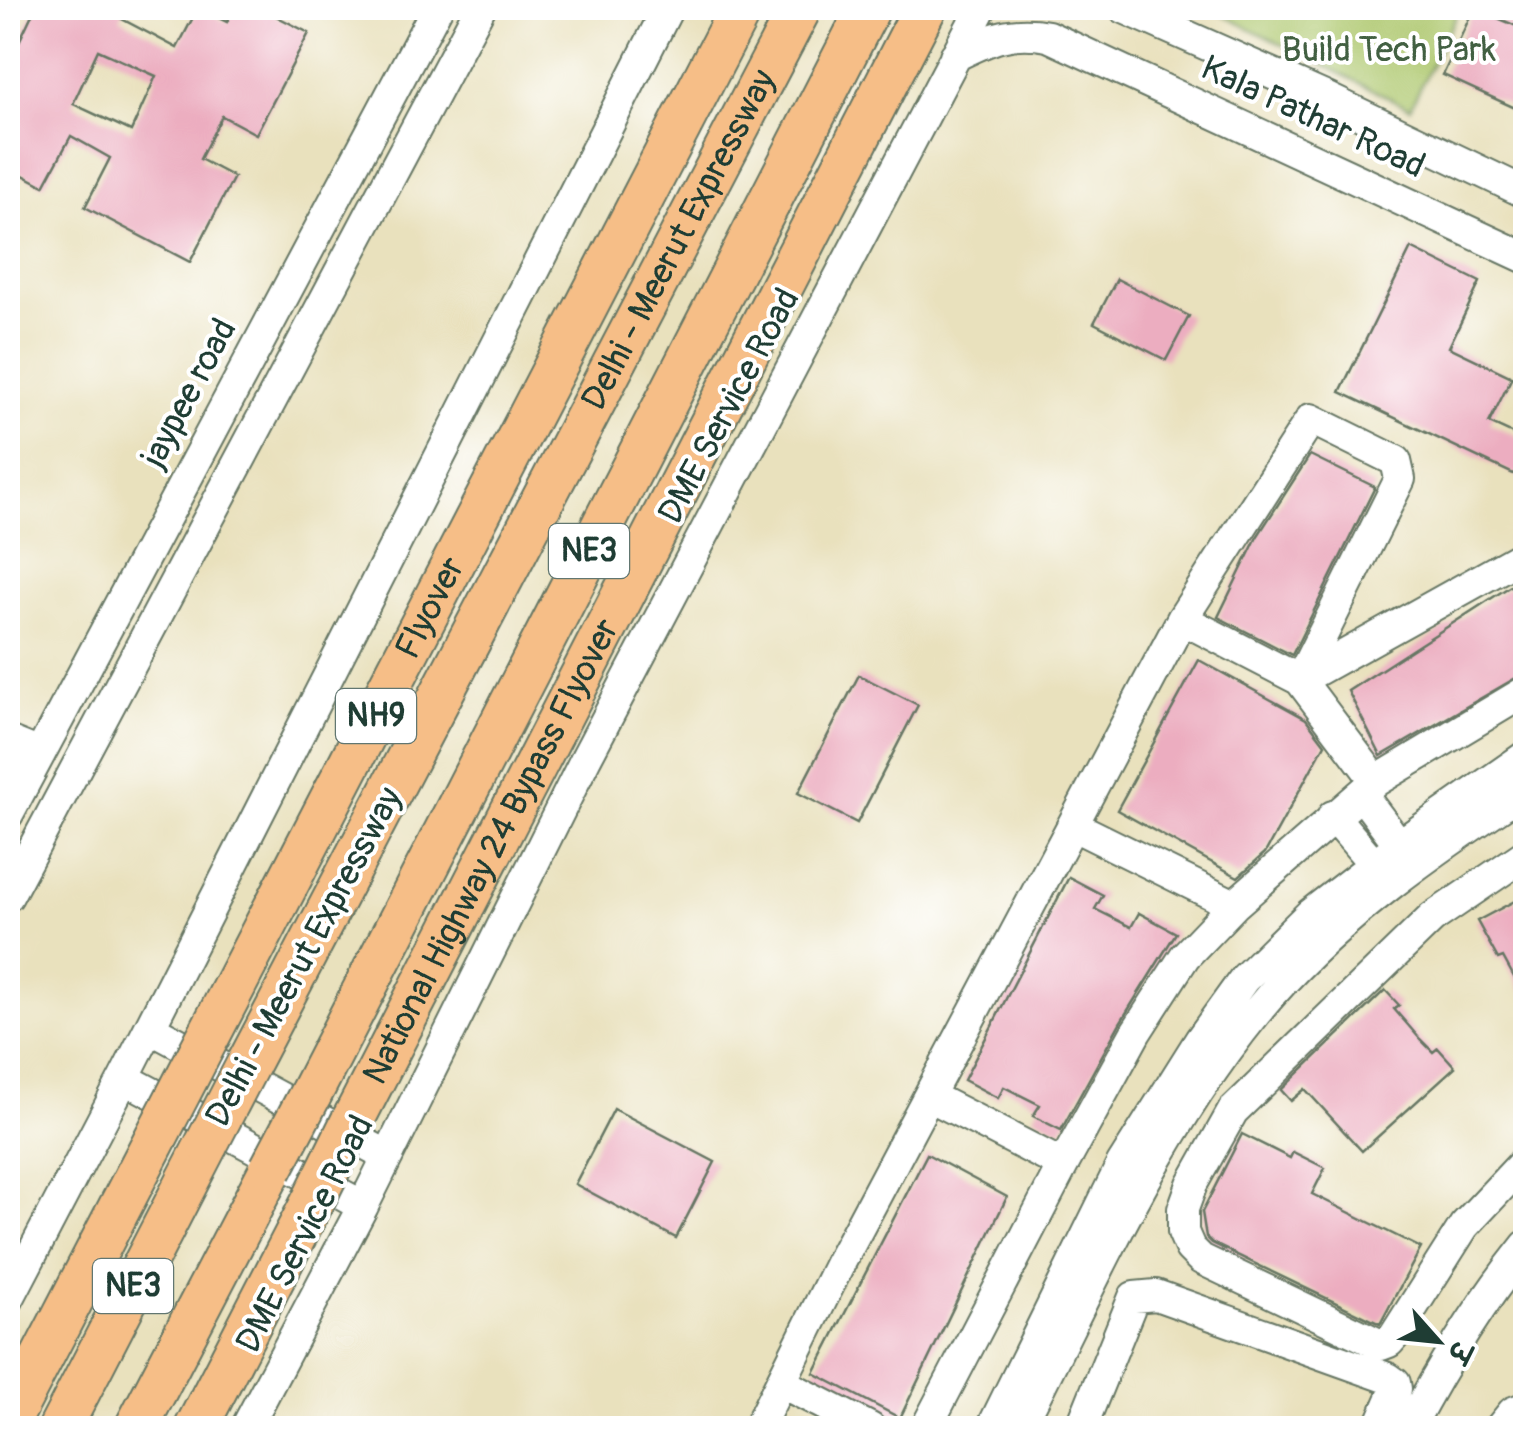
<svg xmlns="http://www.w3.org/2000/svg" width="1533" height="1436" font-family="Pangolin,'Playpen Sans Deva',sans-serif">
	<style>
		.green { fill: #adc76d; stroke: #668250; stroke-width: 2.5 }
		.building { fill: #ecadc0; fill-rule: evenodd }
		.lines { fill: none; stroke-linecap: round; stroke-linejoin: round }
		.minor-casing { stroke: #667664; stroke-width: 34 }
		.highway-casing { stroke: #667664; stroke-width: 46 }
		.minor { stroke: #fff; stroke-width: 30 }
		.highway { stroke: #f6be87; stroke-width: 42 }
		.highway-bridge-casing { stroke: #667664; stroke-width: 46; stroke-linecap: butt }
		.highway-bridge { stroke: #f6be87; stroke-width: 42 }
		.labels { text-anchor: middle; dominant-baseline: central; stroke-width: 8; stroke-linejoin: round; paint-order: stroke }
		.shield { fill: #fff; stroke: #627771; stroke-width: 2.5 }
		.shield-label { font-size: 32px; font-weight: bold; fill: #1f3d34 }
		.park-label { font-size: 35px; fill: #426042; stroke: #fff }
		.street-label { font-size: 35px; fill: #1f3d34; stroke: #fff }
	</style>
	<rect width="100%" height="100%" fill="#fff"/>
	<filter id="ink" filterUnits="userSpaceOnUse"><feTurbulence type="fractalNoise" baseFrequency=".01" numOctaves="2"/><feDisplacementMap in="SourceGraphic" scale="20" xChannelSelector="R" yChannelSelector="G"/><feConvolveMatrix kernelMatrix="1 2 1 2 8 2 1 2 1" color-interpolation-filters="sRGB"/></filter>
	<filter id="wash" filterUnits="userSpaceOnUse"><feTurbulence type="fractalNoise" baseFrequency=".0048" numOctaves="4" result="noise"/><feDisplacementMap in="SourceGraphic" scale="40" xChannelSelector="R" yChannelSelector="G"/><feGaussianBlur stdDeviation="2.25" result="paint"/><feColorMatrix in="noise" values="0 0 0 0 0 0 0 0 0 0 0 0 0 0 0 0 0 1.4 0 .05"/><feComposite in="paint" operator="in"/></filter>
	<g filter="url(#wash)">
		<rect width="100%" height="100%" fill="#e9e1bd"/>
		<path class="green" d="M 1208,8 L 1460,8 L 1410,108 Z"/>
		<g id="blocks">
			<path class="building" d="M 35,8 L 126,8 L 120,18 L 177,48 L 198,8 L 227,22 L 234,8 L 260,8 L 309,33 L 256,134 L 222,116 L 200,159 L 234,177 L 190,262 L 85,207 L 110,158 L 71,136 L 44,186 L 8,167 L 8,65 ZM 98,50 L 156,76 L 131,131 L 73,104 Z
				M 1474,8 L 1526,30 L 1526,113 L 1443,75 Z
				M 1411,248 L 1480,282 L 1449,347 L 1512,377 L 1489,423 L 1526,440 L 1526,480 L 1340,392 Z
				M 1117,279 L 1189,316 L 1166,360 L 1094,323 Z
				M 1310,455 L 1375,487 L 1292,655 L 1218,617 L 1257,537 Z
				M 1526,576 L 1526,672 L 1381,756 L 1348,691 Z
				M 1199,660 L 1306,719 L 1325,744 L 1265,853 L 1238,877 L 1117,810 Z
				M 859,675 L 918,705 L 857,823 L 798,793 Z
				M 1069,877 L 1103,895 L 1095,909 L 1131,927 L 1139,913 L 1176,933 L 1120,1023 L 1061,1130 L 1033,1116 L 1040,1105 L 1004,1087 L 998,1098 L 964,1080 Z
				M 1526,895 L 1526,999 L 1503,957 L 1498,959 L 1477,921 Z
				M 1385,990 L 1399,1005 L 1394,1009 L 1420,1039 L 1433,1052 L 1438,1048 L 1455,1067 L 1362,1151 L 1305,1089 L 1291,1101 L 1281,1090 Z
				M 614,1109 L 715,1162 L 676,1238 L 575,1184 Z
				M 1242,1134 L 1290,1158 L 1293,1152 L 1325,1168 L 1312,1194 L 1421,1248 L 1380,1324 L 1212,1243 L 1206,1237 L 1202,1212 Z
				M 927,1154 L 1007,1197 L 900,1418 L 814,1373 Z"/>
		</g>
	</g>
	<g filter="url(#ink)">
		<use href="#blocks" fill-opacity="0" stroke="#667664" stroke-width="2.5"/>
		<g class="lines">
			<defs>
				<path id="minor" d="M 1124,8 L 1329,99 L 1526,193
					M 955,56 C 989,39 1010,29 1048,36 L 1526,258
					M 1182,619 L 1300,680 L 1376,781
					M 1300,680 L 1526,554
					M 8,741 L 40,754
					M 1362,795 L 1410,859
					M 8,814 L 437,8
					M 1333,816 L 1386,878
					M 1074,826 L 1234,905
					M 1526,854 L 1432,918 L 1233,1111 L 1192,1184 L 1183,1209 L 1183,1232 L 1190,1248 L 1201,1259 L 1381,1345 L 1389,1342 L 1395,1335 L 1464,1226 L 1526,1160
					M 8,896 L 480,8
					M 150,1028 L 388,1156
					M 124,1078 L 363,1206
					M 931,1097 L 1063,1165
					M 8,1300 L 124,1078 L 668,8
					M 782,1383 L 870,1428
					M 246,1428 L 363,1206 L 586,758 L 981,8
					M 758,1428 L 840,1263 L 1182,619 L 1311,419 L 1396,461 L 1400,479 L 1300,680
					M 926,1428 L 1063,1165 L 1136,1032 L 1185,956 L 1234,905 L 1376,781 L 1526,691
					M 992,1428 L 1122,1164 L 1200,1040 L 1244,979 L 1310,914 L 1399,845 L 1526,756
					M 1019,1428 C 1095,1280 1161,1122 1271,995 C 1344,912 1435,850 1526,789
					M 1081,1428 L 1134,1297 L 1156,1295 L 1388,1378 L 1395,1383 L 1396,1389 L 1379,1428
					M 1409,1428 C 1443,1364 1480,1303 1526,1246
					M 1500,1428 L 1513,1412 L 1526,1407"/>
				<g id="highway">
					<path id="s1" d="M 248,1064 L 800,8"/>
					<path d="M 310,1095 L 869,8"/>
					<path id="s2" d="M 353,1120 L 925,8"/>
					<path d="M 60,1428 L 207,1143"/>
					<path d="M 136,1428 L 271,1169"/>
					<path d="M 196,1428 L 313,1201"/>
				</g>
			</defs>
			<use href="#minor" class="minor-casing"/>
			<use href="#highway" class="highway-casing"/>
			<use href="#minor" class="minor"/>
			<use href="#highway" class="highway"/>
			<defs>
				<g id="highway-bridge">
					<path d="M 207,1143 L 248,1064"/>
					<path d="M 271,1169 L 310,1095"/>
					<path d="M 313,1201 L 353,1120"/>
					<path id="s3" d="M 8,1423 L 741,8"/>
				</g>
			</defs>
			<use href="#highway-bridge" class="highway-bridge-casing"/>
			<use href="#highway-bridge" class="highway-bridge"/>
		</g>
	</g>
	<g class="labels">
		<g class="shield">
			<rect x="549" y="524" width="80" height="54" rx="8"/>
			<rect x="336" y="689" width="80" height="54" rx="8"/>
			<rect x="93" y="1259" width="80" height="54" rx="8"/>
		</g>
		<g class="shield-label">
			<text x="589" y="551">NE3</text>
			<text x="376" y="716">NH9</text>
			<text x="133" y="1286">NE3</text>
		</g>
		<g class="park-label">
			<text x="1389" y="50">Build Tech Park</text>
		</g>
		<g class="street-label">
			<text transform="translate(1313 117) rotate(25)">Kala Pathar Road</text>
			<text stroke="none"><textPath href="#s1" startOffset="930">Delhi - Meerut Expressway</textPath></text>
			<text transform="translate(189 393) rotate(-62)">jaypee road</text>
			<text transform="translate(729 406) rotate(-62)">DME Service Road</text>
			<text stroke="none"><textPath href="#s3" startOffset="918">Flyover</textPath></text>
			<text stroke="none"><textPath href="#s2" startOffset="302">National Highway 24 Bypass Flyover</textPath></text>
			<text transform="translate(304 957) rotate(-62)">Delhi - Meerut Expressway</text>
			<text transform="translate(305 1234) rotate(-63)">DME Service Road</text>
		</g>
	</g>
	<rect width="1533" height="1436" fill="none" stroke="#fff" stroke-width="40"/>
	<g transform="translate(1438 1341) rotate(117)" stroke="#ffffff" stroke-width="8" paint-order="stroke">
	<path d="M0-8L18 38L0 25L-18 38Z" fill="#1f3d34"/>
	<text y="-15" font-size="28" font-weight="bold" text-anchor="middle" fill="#1f3d34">उ</text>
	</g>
</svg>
